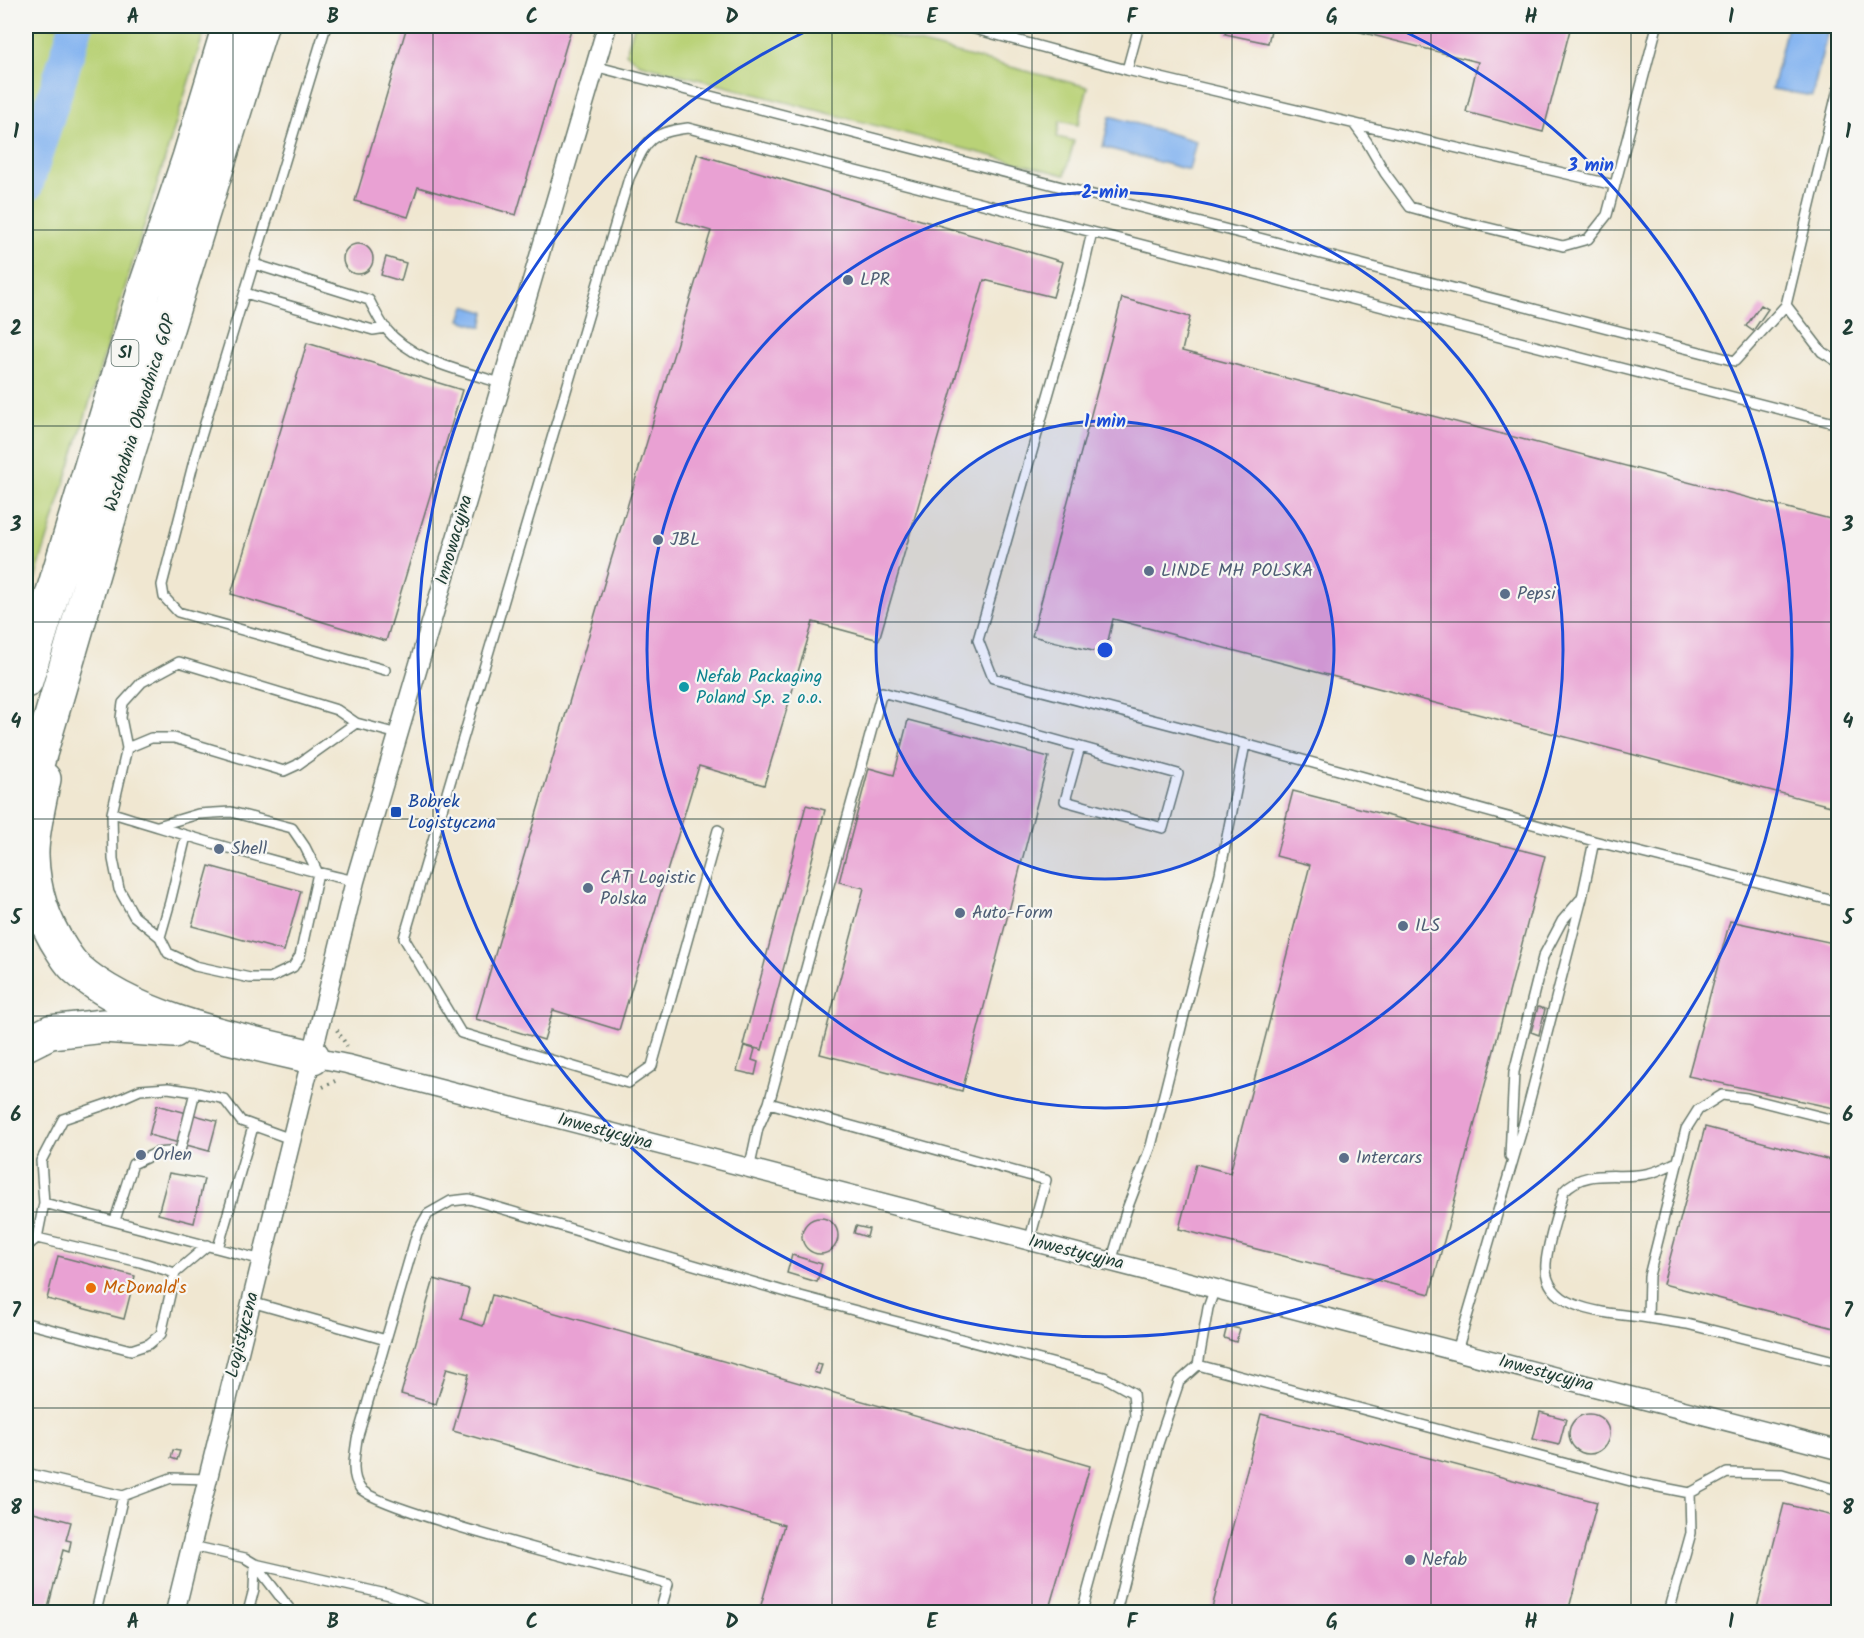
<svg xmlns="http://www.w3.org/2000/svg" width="1864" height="1638" font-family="Kalam,sans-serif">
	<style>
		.green { fill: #b9d277; stroke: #6c8856; stroke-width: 1.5 }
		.water { fill: #84b4f0; stroke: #527892; stroke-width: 1.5 }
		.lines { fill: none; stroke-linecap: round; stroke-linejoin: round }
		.river { stroke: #84b4f0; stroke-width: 34 }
		.building { fill: #e9a1d3 }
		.service-casing { stroke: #68786b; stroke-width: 12 }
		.minor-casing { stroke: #68786b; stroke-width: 21 }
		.motorway-casing { stroke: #68786b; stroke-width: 36 }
		.path { stroke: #68786b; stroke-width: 4; stroke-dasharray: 1.5 4.5; stroke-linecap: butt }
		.service { stroke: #fff; stroke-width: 9 }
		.minor { stroke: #fff; stroke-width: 18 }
		.motorway { stroke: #fff; stroke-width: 33 }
		.grid { fill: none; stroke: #1f3d34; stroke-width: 1.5; stroke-opacity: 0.55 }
		.ring { fill: none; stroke: #1d4ed8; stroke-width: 3 }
		.service-dot { fill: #5c6f8a; stroke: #f6f6f2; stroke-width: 2 }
		.culture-dot { fill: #0f9aa8; stroke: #f6f6f2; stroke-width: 2 }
		.transit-dot { fill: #1a4fb4; stroke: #f6f6f2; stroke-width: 2 }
		.food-dot { fill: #e8710a; stroke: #f6f6f2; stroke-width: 2 }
		.labels { text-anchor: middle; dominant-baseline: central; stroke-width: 4.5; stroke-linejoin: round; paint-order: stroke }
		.shield { fill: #f6f6f2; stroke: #60746d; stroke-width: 1.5 }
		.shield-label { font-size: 16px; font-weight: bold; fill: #1f3d34 }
		.service-label { font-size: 18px; fill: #4e5e75; stroke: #f6f6f2; text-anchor: start }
		.street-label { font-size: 18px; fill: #1f3d34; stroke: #f6f6f2 }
		.culture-label { font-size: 18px; fill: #0d838f; stroke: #f6f6f2; text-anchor: start }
		.transit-label { font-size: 18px; fill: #164399; stroke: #f6f6f2; text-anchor: start }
		.food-label { font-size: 18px; fill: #c56008; stroke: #f6f6f2; text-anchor: start }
		.centre { fill: #1d4ed8; stroke: #f6f6f2; stroke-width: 3 }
		.ring-label { font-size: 18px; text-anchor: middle; font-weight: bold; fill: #1d4ed8; stroke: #f6f6f2; stroke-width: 4.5; stroke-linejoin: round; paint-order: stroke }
		.neatline { fill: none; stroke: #1f3d34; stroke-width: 2 }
		.grid-label { font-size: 20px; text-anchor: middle; font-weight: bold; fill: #1f3d34 }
	</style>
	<rect width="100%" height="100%" fill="#f6f6f2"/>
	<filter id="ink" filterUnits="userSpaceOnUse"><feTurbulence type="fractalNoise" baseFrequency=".0167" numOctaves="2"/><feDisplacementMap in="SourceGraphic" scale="12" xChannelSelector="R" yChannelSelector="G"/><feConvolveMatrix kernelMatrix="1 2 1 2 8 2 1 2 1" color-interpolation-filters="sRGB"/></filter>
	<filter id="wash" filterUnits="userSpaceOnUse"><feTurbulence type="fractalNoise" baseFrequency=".008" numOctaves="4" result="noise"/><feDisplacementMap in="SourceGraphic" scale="24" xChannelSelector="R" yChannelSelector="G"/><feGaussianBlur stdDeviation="1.35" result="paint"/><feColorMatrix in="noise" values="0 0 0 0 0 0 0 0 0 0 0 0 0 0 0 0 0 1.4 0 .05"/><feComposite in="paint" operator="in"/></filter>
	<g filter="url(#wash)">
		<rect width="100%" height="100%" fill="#f0e7d1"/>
		<path class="green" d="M 26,26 L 206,26 L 26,608 Z
			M 634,26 L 865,26 L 864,29 L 1088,87 L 1078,125 L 1060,121 L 1057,137 L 1074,141 L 1065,175 L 640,64 L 626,53 Z"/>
		<path class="water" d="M 1787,26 L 1829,26 L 1812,96 L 1772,89 Z
			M 1110,116 L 1196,141 L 1189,170 L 1103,147 Z
			M 465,306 L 485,312 L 482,327 L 460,320 Z"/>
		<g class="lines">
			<path class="river" d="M 26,186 L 76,26"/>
		</g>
		<g id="blocks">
			<path class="building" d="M 407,26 L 572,26 L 516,215 L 418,187 L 408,217 L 355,201 Z
				M 1228,26 L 1272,26 L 1268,43 L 1225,34 Z
				M 1337,26 L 1571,26 L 1543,132 L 1466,112 L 1478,62 Z
				M 697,154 L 1063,262 L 1053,297 L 984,280 L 879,640 L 813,622 L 764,785 L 699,766 L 619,1030 L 553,1010 L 544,1040 L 476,1019 L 611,560 L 711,231 L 677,221 Z
				M343 259a15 15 0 1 1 30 0a15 15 0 1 1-30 0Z
				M 386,257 L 406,263 L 401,281 L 381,275 Z
				M 1122,298 L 1190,317 L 1182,351 L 1838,521 L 1838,808 L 1113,619 L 1105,654 L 1032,636 Z
				M 1761,305 L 1768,309 L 1753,331 L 1746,326 Z
				M 307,343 L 462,390 L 386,641 L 231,594 Z
				M 908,720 L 1049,757 L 962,1091 L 820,1054 L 864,888 L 839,882 L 869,768 L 894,775 Z
				M 1293,791 L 1545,856 L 1430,1294 L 1179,1229 L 1196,1164 L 1230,1173 L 1310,865 L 1276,856 Z
				M 806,805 L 825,810 L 762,1050 L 743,1045 Z
				M 1838,829 L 1838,845 L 1834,844 Z
				M 209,866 L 301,891 L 284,951 L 192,926 Z
				M 1730,921 L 1838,944 L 1838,1109 L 1688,1076 Z
				M 1538,1007 L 1545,1009 L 1539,1035 L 1531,1032 Z
				M 744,1046 L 755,1049 L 752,1060 L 758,1062 L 755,1075 L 737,1071 Z
				M 157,1105 L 217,1121 L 209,1151 L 149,1135 Z
				M 1705,1127 L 1838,1162 L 1838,1329 L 1663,1284 Z
				M 169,1173 L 204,1179 L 194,1223 L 158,1214 Z
				M802 1236a18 18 0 1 1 36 0a18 18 0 1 1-36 0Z
				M 856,1226 L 869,1229 L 867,1237 L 854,1233 Z
				M 792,1255 L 822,1264 L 817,1282 L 787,1273 Z
				M 58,1256 L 135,1276 L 124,1319 L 47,1299 Z
				M 434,1279 L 469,1289 L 461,1319 L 483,1326 L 492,1295 L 1090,1466 L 1048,1612 L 759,1612 L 784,1525 L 453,1431 L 469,1374 L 447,1368 L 436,1404 L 401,1394 Z
				M 1227,1326 L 1240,1329 L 1236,1342 L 1224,1338 Z
				M 817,1364 L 822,1365 L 819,1374 L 814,1372 Z
				M 1540,1412 L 1566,1419 L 1559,1445 L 1533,1439 Z
				M 1261,1414 L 1597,1502 L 1568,1612 L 1211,1612 Z
				M1569 1434a20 20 0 1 1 40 0a20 20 0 1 1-40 0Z
				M 173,1450 L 180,1451 L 177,1460 L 171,1458 Z
				M 1784,1504 L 1838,1517 L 1838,1612 L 1756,1612 Z
				M 26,1510 L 71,1522 L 66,1540 L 71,1541 L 69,1552 L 63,1550 L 47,1612 L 26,1612 Z"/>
		</g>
	</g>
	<g filter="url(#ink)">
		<use href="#blocks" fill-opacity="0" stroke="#68786b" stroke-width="1.5"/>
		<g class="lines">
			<defs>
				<path id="service" d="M 326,26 L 196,453 L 162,585 L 164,597 L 178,612 L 385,670
					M 964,26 L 1127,70 L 1614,185
					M 594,66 L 1735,361 L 1786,305 L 1838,89
					M 1127,70 L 1139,26
					M 1354,124 L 1367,142 L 1385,173 L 1410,207 L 1464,222 L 1563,246 L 1588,239 L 1607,215 L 1657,26
					M 1092,232 L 1080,284 L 978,640 L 993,678 L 1245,744 L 1594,841
					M 254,264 L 369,300 C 374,309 379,320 385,328 C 413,362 461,370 500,383
					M 245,293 L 373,330 L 386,328
					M 1786,305 L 1822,352 L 1838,362
					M 127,748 L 151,738 L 174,738 L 284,771 L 297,765 L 356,723
					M 112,813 L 127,748 L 121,718 L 123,703 L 142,682 L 179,662 L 337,710 L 356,723 L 398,734
					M 158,826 L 198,814 L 231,812 L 292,828 L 305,847 L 318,873 L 300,956 L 293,967 L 270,978 L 250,978 L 195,966 L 168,953 L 160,937 L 134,916 L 119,889 L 113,859 L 112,813 C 193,837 273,863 355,881
					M 718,830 L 652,1066 L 628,1083 L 461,1033 L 404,938 L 629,178 C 646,143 646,133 688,128 L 1838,424
					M 160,937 L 170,902 L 186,836
					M 769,1103 L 1046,1180 L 1029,1242
					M 1838,1121 L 1747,1098 L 1722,1095 L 1698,1110 L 1686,1129 L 1649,1276 L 1648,1318 L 1687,1324 L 1838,1362
					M 1510,1156 L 1514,1072 L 1543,957 L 1562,921 L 1580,900
					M 749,1170 L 758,1128 L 769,1103 L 882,692 L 1178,774 L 1163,828 L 1065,801 L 1080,747
					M 115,1220 L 133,1164 L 156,1153 L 180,1151 L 195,1092
					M 37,1238 L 44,1203
					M 26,1247 L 37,1238 L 140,1262 L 175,1273
					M 218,1248 L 253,1127
					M 262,1260 L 44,1203 L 41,1161 L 63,1119 L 113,1102 L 140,1090 L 168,1088 L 195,1092 L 224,1099 L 241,1121 L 291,1139
					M 1111,1262 L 1127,1209 L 1151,1146 L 1220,873 L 1245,744
					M 1215,1288 L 1208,1308 L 1198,1365 L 1638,1483 L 1690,1493 L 1727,1473 L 1782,1474 L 1838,1490
					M 251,1302 L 386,1340
					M 1648,1318 C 1614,1313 1542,1313 1546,1263 C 1548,1240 1558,1213 1564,1191 C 1587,1166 1622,1181 1650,1173 C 1659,1171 1668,1166 1677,1162
					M 26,1323 L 131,1350 L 149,1344 L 161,1334 L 175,1273 L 208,1245
					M 1457,1351 L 1523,1126 L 1582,898 L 1594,841 L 1838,902
					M 26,1473 L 123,1496 L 171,1478 L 207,1479
					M 192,1546 L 245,1558 L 255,1564 L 390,1595 L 434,1612
					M 255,1564 L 292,1612
					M 96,1612 L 123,1496
					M 248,1612 L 254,1589 L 255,1564
					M 660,1612 L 668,1584 C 627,1573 373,1509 360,1488 C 350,1474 355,1455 357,1439 L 417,1233 L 428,1214 L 451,1201 L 469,1199 L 793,1294 L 1104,1377 L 1133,1393 L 1135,1417 L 1082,1612
					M 1116,1612 L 1158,1444 L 1179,1382 L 1198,1365
					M 1669,1612 L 1691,1533 L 1690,1493"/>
				<path id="minor" d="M 313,1057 L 347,1064 L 1838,1450
					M 175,1612 L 355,881 L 607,26"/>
				<path id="motorway" d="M 26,681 L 144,291 L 189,158 L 229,26
					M 44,779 C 40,800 31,836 32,856 C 33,891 43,921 62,950 C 66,956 70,963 76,968 C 133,1020 239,1040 313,1057
					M 26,802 L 127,457 L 261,26
					M 26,1044 L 50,1032 L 104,1026 L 174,1031"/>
			</defs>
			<use href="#service" class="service-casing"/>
			<use href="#minor" class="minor-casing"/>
			<use href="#motorway" class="motorway-casing"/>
			<path class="path" d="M 337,1030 L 347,1046
				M 323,1087 L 337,1080"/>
			<use href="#service" class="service"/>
			<use href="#minor" class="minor"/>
			<use href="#motorway" class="motorway"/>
		</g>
	</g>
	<path class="grid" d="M 233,26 L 233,1612M 433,26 L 433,1612M 632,26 L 632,1612M 832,26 L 832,1612M 1032,26 L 1032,1612M 1232,26 L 1232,1612M 1431,26 L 1431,1612M 1631,26 L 1631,1612M 26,230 L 1838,230M 26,426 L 1838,426M 26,622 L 1838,622M 26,819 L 1838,819M 26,1016 L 1838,1016M 26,1212 L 1838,1212M 26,1408 L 1838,1408"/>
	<circle cx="1105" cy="650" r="229" fill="#1d4ed8" fill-opacity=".12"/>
	<g class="ring">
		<circle cx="1105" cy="650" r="229"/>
		<circle cx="1105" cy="650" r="458"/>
		<path d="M1395 27A687 687 0 1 1 815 27"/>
	</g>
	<g class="service-dot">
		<circle cx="848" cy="280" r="6"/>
		<circle cx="658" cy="540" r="6"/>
		<circle cx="1149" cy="571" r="6"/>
		<circle cx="1505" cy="594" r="6"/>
		<circle cx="219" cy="849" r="6"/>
		<circle cx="588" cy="888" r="6"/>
		<circle cx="960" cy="913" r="6"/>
		<circle cx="1403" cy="926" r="6"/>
		<circle cx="141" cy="1155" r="6"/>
		<circle cx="1344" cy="1158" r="6"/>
		<circle cx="1410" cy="1560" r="6"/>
	</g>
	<circle class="culture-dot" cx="684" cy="687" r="6"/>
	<rect class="transit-dot" x="390" y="806" width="12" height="12" rx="3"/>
	<circle class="food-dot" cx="91" cy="1288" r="6"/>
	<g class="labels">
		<rect class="shield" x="111.5" y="340" width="27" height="26" rx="4.5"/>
		<g class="shield-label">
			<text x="125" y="353">S1</text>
		</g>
		<g class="service-label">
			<text x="860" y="280">LPR</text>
			<text x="670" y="540">JBL</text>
			<text x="1161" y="571">LINDE MH POLSKA</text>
			<text x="1517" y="594">Pepsi</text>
			<text x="231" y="849">Shell</text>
			<text x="600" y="878">CAT Logistic<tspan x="600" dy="21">Polska</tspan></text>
			<text x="972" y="913">Auto-Form</text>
			<text x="1415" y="926">ILS</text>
			<text x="153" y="1155">Orlen</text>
			<text x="1356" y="1158">Intercars</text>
			<text x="1422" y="1560">Nefab</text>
		</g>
		<g class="street-label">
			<text transform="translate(141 413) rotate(-73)">Wschodnia Obwodnica GOP</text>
			<text transform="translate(455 540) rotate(-74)">Innowacyjna</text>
			<text transform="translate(605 1132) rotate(15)">Inwestycyjna</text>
			<text transform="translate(1076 1253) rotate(14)">Inwestycyjna</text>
			<text transform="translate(243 1335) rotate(-76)">Logistyczna</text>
			<text transform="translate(1546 1374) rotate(15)">Inwestycyjna</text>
		</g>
		<g class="culture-label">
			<text x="696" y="677">Nefab Packaging<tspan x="696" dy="21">Poland Sp. z o.o.</tspan></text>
		</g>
		<g class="transit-label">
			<text x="408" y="802">Bobrek<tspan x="408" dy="21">Logistyczna</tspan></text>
		</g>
		<g class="food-label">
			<text x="103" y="1288">McDonald's</text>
		</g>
	</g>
	<circle cx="1105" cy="650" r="9" class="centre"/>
	<g class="ring-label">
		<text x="1591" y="171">3 min</text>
		<text x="1105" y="198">2 min</text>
		<text x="1105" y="427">1 min</text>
	</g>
	<rect width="1864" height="1638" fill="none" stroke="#f6f6f2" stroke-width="66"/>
	<rect x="33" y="33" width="1798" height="1572" class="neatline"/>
	<g class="grid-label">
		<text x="133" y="23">A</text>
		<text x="333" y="23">B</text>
		<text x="532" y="23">C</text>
		<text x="732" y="23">D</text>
		<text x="932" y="23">E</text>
		<text x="1132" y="23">F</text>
		<text x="1332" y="23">G</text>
		<text x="1531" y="23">H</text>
		<text x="1731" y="23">I</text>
		<text x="16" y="138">1</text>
		<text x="1848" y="138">1</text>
		<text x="16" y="335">2</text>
		<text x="1848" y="335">2</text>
		<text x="16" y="531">3</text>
		<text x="1848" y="531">3</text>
		<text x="16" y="728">4</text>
		<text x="1848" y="728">4</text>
		<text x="16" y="924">5</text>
		<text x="1848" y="924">5</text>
		<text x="16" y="1121">6</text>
		<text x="1848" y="1121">6</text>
		<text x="16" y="1317">7</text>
		<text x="1848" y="1317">7</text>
		<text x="16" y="1514">8</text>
		<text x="1848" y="1514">8</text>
		<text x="133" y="1628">A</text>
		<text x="333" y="1628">B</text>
		<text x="532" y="1628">C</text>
		<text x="732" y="1628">D</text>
		<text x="932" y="1628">E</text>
		<text x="1132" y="1628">F</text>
		<text x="1332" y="1628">G</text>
		<text x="1531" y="1628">H</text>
		<text x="1731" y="1628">I</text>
	</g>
</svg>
